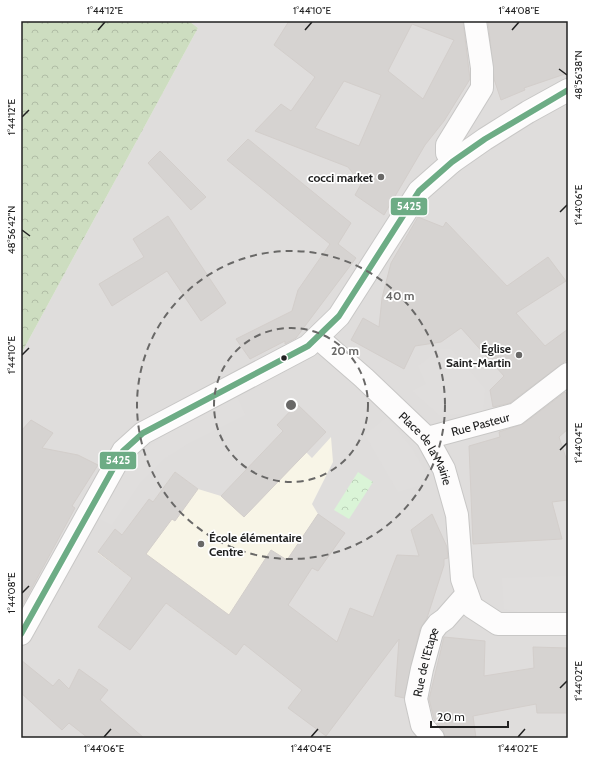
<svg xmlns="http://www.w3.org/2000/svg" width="589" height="759" font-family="Cabin,sans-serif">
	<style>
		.residential { fill: #dfdddc }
		.education { fill: #f8f5e7 }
		.forest { fill: url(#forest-crowns) }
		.park { fill: url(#park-crowns) }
		.parking { fill: #e0dedd }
		.building { fill: #d6d3d1; stroke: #d3cecb; fill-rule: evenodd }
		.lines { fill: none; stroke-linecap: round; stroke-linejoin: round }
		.minor-casing { stroke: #c8c7c6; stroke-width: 24 }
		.minor { stroke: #fdfcfc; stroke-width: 22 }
		.bus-1-casing { stroke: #fff; stroke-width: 9 }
		.bus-1 { stroke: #6dac85; stroke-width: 6 }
		.ticks { fill: none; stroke: #212121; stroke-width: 1.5 }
		.ring { fill: none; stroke: #696867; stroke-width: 2; stroke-dasharray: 7 5 }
		.poi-dot { fill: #696867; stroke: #fff; stroke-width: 1.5 }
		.bus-dot { fill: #212121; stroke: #fff; stroke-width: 1.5 }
		.labels { text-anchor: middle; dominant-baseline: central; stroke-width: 3.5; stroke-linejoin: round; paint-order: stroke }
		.poi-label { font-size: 12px; font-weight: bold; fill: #212121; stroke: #fff; text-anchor: end }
		.street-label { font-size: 12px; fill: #212121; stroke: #fff }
		.centre { fill: #696867; stroke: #fff; stroke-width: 2 }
		.ring-label { font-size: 12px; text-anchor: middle; font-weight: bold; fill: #696867; stroke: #fff; stroke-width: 3.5; stroke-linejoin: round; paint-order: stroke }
		.line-badge { stroke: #fff; stroke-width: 1.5 }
		.badge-label { font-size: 11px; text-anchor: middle; font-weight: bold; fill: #fff }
		.neatline { fill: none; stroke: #212121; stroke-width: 1.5 }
		.ticks-label { font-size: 10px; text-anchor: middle; fill: #212121 }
	</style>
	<defs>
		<pattern id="forest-crowns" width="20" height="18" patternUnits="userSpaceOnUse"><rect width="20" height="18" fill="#cdddc0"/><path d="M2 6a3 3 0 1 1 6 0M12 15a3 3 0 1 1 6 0" fill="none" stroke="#b0bda5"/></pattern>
		<pattern id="park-crowns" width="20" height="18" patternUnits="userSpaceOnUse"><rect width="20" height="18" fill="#daf4d7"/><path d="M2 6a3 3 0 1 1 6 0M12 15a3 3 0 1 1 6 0" fill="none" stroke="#bbd1b8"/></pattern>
	</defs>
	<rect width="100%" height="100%" fill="#f0edea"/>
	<path class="residential" d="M 189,21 L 568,21 L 568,738 L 21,738 L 21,354 L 198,28 Z"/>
	<path class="education" d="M 331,437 L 333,462 L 312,504 L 318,514 L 287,560 L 236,655 L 98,553 L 115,530 L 122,535 L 153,502 L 175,472 L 198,489 L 221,496 L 244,517 L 306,452 L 312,458 Z"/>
	<path class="forest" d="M 21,21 L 189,21 L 198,28 L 21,354 Z"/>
	<path class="park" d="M 358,472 L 373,482 L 349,519 L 334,510 Z"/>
	<path class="parking" d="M 441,349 L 451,349 L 485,389 L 483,413 L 439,415 L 412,391 L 426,384 L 418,366 Z
		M 237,396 L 245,415 L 189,443 L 164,459 L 140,483 L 112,525 L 94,516 L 105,496 L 127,469 L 149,447 L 170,432 Z
		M 387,417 L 413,450 L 431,482 L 398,492 L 365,435 Z
		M 568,576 L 568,616 L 547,617 L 504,609 L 502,578 Z"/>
	<path class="building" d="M 289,21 L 463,21 L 470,79 L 444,121 L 425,145 L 384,215 L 355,195 L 361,184 L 348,167 L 255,131 L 281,104 L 291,111 L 315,77 L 274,45 ZM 412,24 L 454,40 L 423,99 L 388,71 ZM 344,81 L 381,95 L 359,146 L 315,128 Z
		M 488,21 L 568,21 L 568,73 L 524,88 L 525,90 L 501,100 L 494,79 Z
		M 248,139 L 351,223 L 338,244 L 356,258 L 296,338 L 285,344 L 285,341 L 250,359 L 236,339 L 292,311 L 298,290 L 330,244 L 227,160 Z
		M 160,151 L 206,197 L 191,210 L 148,163 Z
		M 168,216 L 226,303 L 201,321 L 167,271 L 112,306 L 99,284 L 144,257 L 133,239 Z
		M 418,217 L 443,227 L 446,222 L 507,286 L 548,257 L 566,281 L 516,313 L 545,346 L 568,329 L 568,359 L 510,403 L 493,407 L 490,390 L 504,376 L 461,328 L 441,342 L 415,346 L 404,369 L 351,340 L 363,318 L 379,327 L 382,298 L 391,263 Z
		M 565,392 L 568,396 L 568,429 L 559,437 L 568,464 L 568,500 L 552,502 L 562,539 L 473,544 L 469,446 L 500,437 L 499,432 L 523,424 Z
		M 297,404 L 326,432 L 244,517 L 221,496 L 283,431 L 277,425 Z
		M 31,420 L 53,433 L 42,448 L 78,455 L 98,465 L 72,506 L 75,508 L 21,608 L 21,431 Z
		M 175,472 L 198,489 L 175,521 L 172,519 L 146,554 L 229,615 L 271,550 L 287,560 L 318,514 L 345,533 L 318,571 L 312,568 L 288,605 L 337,642 L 350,608 L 373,617 L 397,555 L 419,556 L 411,530 L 432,514 L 447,547 L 448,558 L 444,559 L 444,565 L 427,618 L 420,629 L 404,698 L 395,696 L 399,639 L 326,736 L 288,708 L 302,690 L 244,644 L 236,655 L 166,603 L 130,650 L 98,627 L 132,578 L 98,552 L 115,529 L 122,535 L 149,499 L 153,502 Z
		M 444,637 L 485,641 L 484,676 L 534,668 L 533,647 L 568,648 L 568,713 L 537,713 L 536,704 L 473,716 L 476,738 L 445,738 L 443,730 L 434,719 L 429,699 Z
		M 21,660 L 53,686 L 59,679 L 69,689 L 79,669 L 108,690 L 100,700 L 144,738 L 88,738 L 69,723 L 62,730 L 21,693 Z"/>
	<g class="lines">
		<defs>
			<g id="minor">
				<path d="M 452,162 L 447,153 L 447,145 L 482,88 L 482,68 L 475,21"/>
				<path id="s1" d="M 318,338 L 364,378 L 427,438 L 444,469 L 457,515 L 462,579 L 472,607 L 498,624 L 568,624"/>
				<path id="s2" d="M 427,438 L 516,414 L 568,374"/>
				<path d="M 21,634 L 123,451 L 143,433 L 308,346 L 339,316 L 419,191 L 452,162 L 485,139 L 528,112 L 568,90"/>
				<path id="s3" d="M 433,738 L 422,725 L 416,699 L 422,669 L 432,632 L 438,624 L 445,619 L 467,594"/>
			</g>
		</defs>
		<use href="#minor" class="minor-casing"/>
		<use href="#minor" class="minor"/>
		<defs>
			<path id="bus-1" d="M 21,634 L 123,451 L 143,433 L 308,346 L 339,316 L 419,191 L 452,162 L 485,139 L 568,90"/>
		</defs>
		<use href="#bus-1" class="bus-1-casing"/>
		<use href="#bus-1" class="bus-1"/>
	</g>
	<path class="ticks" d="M 98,30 L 105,22M 305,30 L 312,22M 512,30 L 519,22M 559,69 L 567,75M 22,117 L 29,110M 560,212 L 567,205M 22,230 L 30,236M 22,355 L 29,348M 560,450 L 567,443M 22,593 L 29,586M 560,688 L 567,681M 104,737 L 111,729M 311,737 L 318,729M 518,737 L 525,729"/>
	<g class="ring">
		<circle cx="291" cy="405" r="77"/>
		<circle cx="291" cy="405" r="154"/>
	</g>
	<g class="poi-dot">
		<circle cx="381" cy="177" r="4"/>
		<circle cx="519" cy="355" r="4"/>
		<circle cx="201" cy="544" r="4"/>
	</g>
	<circle class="bus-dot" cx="284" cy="358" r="3.5"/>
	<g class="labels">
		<g class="poi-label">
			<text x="373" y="177">cocci market</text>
			<text x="511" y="348">Église<tspan x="511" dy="14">Saint-Martin</tspan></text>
			<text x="209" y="537" text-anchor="start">École élémentaire<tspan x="209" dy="14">Centre</tspan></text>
		</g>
		<g class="street-label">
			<text stroke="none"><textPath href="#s2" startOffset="55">Rue Pasteur</textPath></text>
			<text stroke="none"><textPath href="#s1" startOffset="156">Place de la Mairie</textPath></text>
			<text stroke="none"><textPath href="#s3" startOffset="82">Rue de l'Etape</textPath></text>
		</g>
	</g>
	<circle cx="291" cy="405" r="6" class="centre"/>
	<g class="ring-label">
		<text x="400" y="300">40 m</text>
		<text x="345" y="355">20 m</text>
	</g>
	<g class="line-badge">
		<rect x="390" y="197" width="38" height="19" rx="4" fill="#6dac85"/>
		<rect x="99" y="451" width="38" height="19" rx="4" fill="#6dac85"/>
	</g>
	<g class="badge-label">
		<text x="409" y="210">5425</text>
		<text x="118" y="464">5425</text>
	</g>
	<rect width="589" height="759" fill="none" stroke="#ffffff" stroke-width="44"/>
	<path d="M431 721v6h77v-6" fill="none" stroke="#212121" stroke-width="2"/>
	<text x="437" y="721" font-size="12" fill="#212121" stroke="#ffffff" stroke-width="3" paint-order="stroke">20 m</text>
	<rect x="22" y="22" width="545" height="715" class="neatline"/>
	<g class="ticks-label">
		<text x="105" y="14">1°44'12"E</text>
		<text x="312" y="14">1°44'10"E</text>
		<text x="519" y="14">1°44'08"E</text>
		<text transform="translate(578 75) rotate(-90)" y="4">48°56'38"N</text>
		<text transform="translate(11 117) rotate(-90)" y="4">1°44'12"E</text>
		<text transform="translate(578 205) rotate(-90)" y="4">1°44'06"E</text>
		<text transform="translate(11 230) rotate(-90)" y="4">48°56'42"N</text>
		<text transform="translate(11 355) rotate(-90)" y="4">1°44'10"E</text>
		<text transform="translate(578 443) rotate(-90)" y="4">1°44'04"E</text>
		<text transform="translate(11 593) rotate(-90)" y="4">1°44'08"E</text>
		<text transform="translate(578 681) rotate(-90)" y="4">1°44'02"E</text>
		<text x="104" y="752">1°44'06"E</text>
		<text x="311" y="752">1°44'04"E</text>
		<text x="518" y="752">1°44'02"E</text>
	</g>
</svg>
